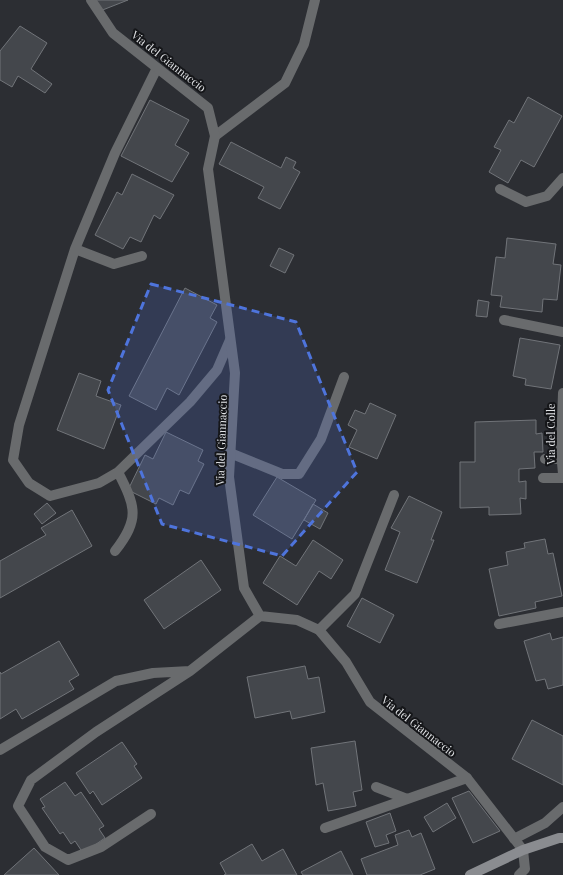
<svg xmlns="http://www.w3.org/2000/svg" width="563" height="875" font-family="'Playfair Display',serif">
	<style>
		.building { fill: #44474c; stroke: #717479 }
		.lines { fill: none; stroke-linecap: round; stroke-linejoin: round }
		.lane { stroke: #696b6d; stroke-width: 10 }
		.street { stroke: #696b6d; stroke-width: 10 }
		.secondary { stroke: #8a8c90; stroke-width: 10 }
		.marked { fill: #4e74dc; fill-opacity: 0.2; stroke: #4e74dc; stroke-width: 3; stroke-dasharray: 8 5; stroke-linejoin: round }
		.labels { text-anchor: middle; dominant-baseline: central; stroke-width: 4; stroke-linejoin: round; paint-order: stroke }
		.street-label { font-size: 11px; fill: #e3e5e8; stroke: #151619 }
	</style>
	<rect width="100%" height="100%" fill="#2c2e33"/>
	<path class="building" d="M 96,0 L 128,0 L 100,11 Z
		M 20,26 L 47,43 L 31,69 L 52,84 L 45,93 L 18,76 L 12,87 L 0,80 L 0,51 Z
		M 528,97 L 562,116 L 534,167 L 521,160 L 508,183 L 489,172 L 501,150 L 494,147 L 509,120 L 514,123 Z
		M 150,100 L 189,120 L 175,145 L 189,153 L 172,182 L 121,156 Z
		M 231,142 L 281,168 L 286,157 L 296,162 L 293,168 L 300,172 L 280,209 L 258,198 L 264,187 L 219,164 Z
		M 132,174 L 174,195 L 160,219 L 154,215 L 141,242 L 130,237 L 123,249 L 95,235 L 117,192 L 122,195 Z
		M 507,238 L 556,244 L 553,264 L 561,265 L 557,300 L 543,299 L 542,312 L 500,307 L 502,296 L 491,295 L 496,257 L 505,258 Z
		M 279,248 L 294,255 L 285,273 L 270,266 Z
		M 185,288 L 217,305 L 210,318 L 217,322 L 179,395 L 167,388 L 156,410 L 129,396 Z
		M 478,300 L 489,302 L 487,317 L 476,316 Z
		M 520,338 L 560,345 L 551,389 L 525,385 L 526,379 L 513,376 Z
		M 79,373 L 101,381 L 96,396 L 121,405 L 104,449 L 57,430 Z
		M 370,403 L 396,415 L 377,459 L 349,447 L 357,430 L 348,425 L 355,410 L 365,414 Z
		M 536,420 L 536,434 L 542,433 L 543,452 L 534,452 L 535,468 L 519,469 L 519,482 L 526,481 L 526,499 L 520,498 L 521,514 L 489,515 L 489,507 L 460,508 L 460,462 L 475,462 L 475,422 Z
		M 166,432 L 203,450 L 198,461 L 204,464 L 189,494 L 180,490 L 173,505 L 159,498 L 156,504 L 128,490 L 145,455 L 153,459 Z
		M 277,477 L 316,500 L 292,539 L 253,515 Z
		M 409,496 L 442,512 L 431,540 L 434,540 L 417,583 L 385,570 L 400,532 L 391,528 Z
		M 47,503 L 56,513 L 42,524 L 34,514 Z
		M 313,504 L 328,513 L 320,529 L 304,520 Z
		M 72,510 L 92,546 L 0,598 L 0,561 L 46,535 L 41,528 Z
		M 545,539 L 548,554 L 553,553 L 562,596 L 535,602 L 536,608 L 499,616 L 489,569 L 508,565 L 506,552 L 525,548 L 524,543 Z
		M 313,540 L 343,560 L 331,579 L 319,571 L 297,605 L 263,583 L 280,556 L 296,566 Z
		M 201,560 L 221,590 L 164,629 L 144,600 Z
		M 362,598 L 394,615 L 380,643 L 347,626 Z
		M 550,633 L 552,640 L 563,637 L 563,685 L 548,689 L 545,679 L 536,681 L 524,641 Z
		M 59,641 L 79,675 L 69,681 L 74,689 L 22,719 L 16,709 L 0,719 L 0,672 L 1,674 Z
		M 305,666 L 308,679 L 319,677 L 325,712 L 292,719 L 290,711 L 255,718 L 247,677 Z
		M 532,720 L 563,736 L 563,785 L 512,759 Z
		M 355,741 L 362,790 L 353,792 L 356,806 L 328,811 L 323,783 L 316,785 L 311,748 Z
		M 122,742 L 137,764 L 134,766 L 142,778 L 102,805 L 93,791 L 90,794 L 76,773 Z
		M 65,782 L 75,796 L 81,792 L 104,826 L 99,829 L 105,838 L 83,853 L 75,841 L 71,844 L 63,832 L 60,834 L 42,808 L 45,807 L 40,799 Z
		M 469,791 L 500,831 L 473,843 L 452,798 Z
		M 447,803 L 456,818 L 433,832 L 424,817 Z
		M 390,813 L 396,831 L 386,835 L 389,843 L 375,847 L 366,822 Z
		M 409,830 L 412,837 L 421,833 L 435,869 L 420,875 L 367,875 L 361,859 L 398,845 L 395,835 Z
		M 252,844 L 262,861 L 283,849 L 297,875 L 224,875 L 226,874 L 220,863 Z
		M 34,848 L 59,875 L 4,875 Z
		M 341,851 L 353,875 L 303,875 L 301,872 Z"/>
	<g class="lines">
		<path class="lane" d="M 157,68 L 115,153 L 75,249 L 19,425 L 13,460 L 29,483 L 50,496 L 99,483 L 118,472 L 190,402 L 217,370 L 230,340
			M 215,136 L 285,83 L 304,44 L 315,0
			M 500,189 L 526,202 L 547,196 L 563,178
			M 75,249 L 114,264 L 142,256
			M 504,320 L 563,332
			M 230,453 L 282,474 L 299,474 L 321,439 L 344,377
			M 545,459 L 562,459
			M 543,478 L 563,478
			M 115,551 C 140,519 136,507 118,472
			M 499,624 L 563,612
			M 319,630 L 355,594 L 394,495
			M 0,750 L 116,681 L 153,673 L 190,671
			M 376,787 L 407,799
			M 151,814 L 101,847 L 68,860 L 45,847 L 18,806 L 31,780 L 96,732 L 190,671 L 260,616
			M 325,828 L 467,778
			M 514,839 L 545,823 L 563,807"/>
		<path class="street" d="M 91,0 L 113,33 L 208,108 L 215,136 L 208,169 L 235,373 L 229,477 L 244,588 L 260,616 L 297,620 L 319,630 L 346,662 L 370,702 L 467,778 L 523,850 L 525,869 L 519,875
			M 563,393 L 561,451 L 563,474"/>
		<path class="secondary" d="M 470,875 L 523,850 L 559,838 L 563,838"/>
	</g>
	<path class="marked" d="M 151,284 L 296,322 L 357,472 L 282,556 L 162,524 L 108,390 Z"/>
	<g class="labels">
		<g class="street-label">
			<text transform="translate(169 61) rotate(38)">Via del Giannaccio</text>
			<text transform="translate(550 434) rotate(-90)">Via del Colle</text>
			<text transform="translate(221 440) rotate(-88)">Via del Giannaccio</text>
			<text transform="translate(419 726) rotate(38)">Via del Giannaccio</text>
		</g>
	</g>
</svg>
